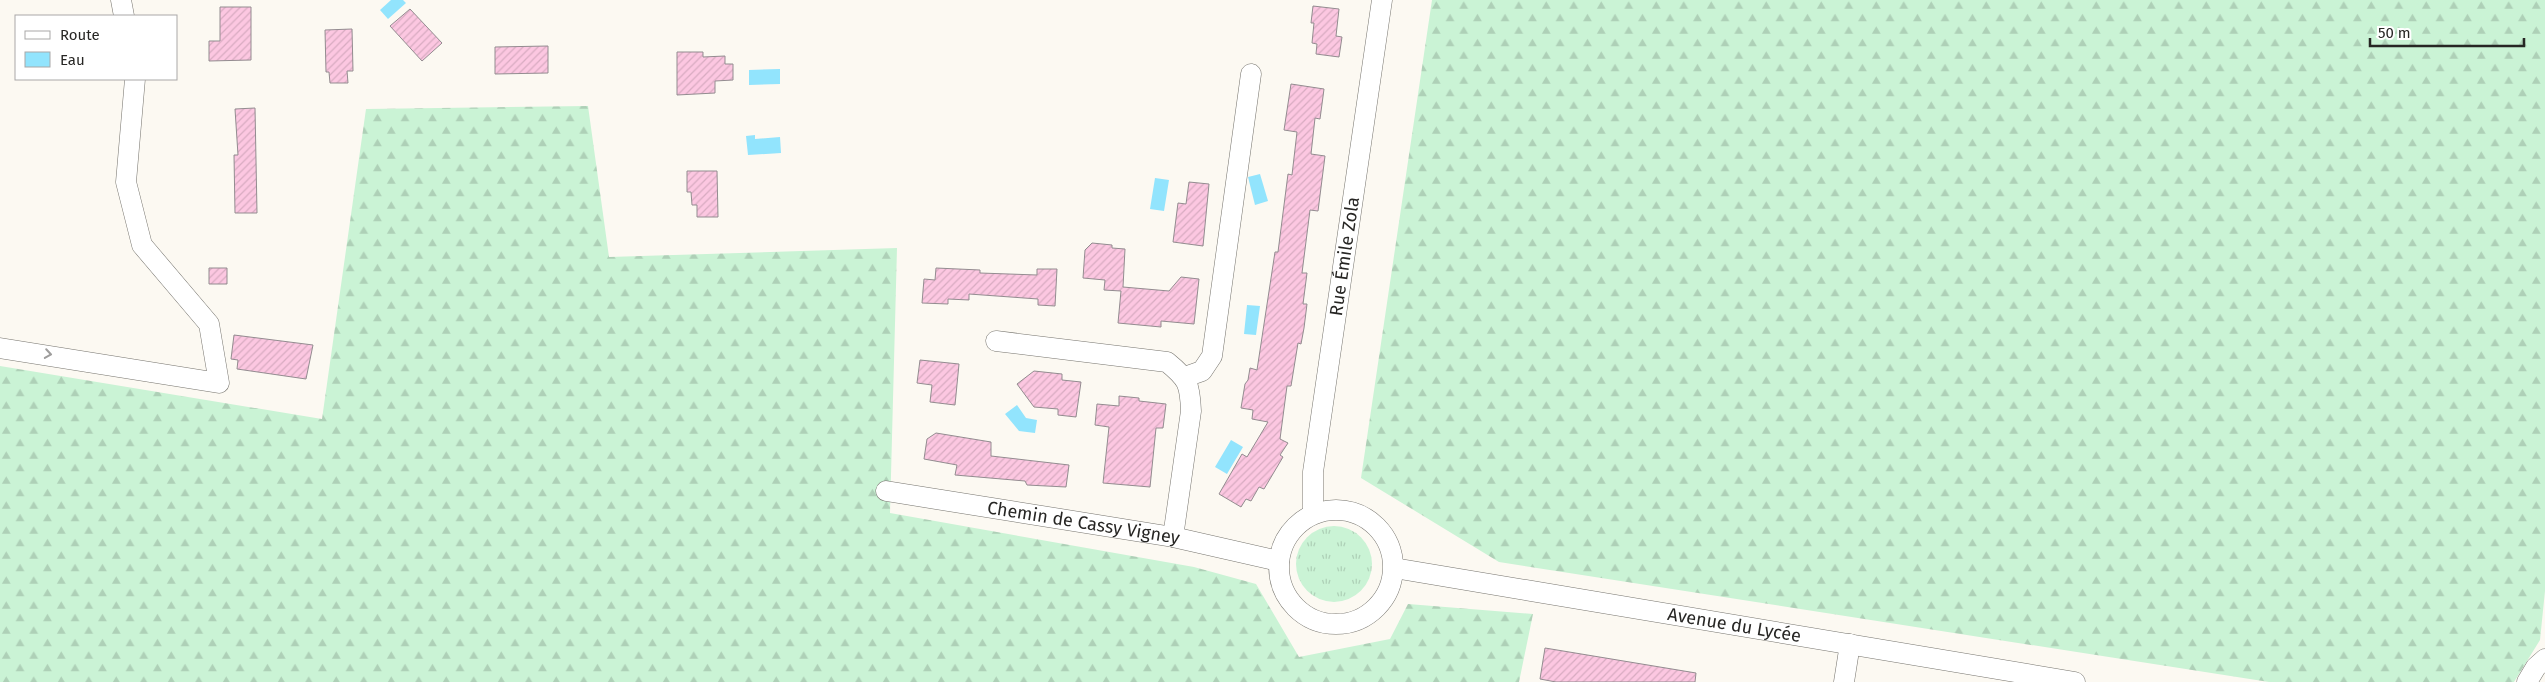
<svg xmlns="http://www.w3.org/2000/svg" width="2545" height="682" font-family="'Fira Sans',sans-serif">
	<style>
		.grass { fill: url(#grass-tufts) }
		.forest { fill: url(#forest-firs) }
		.water { fill: #92e4fd }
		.building { fill: url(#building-hatch); stroke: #938c90 }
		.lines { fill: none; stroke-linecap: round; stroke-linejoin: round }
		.minor-casing { stroke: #76746e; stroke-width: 21 }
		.minor { stroke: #fff; stroke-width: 20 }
		.oneway { stroke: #9e9d9c }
		.labels { text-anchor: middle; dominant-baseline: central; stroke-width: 5; stroke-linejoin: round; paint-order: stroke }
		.street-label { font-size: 18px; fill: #272624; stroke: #fff }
	</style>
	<defs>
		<pattern id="grass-tufts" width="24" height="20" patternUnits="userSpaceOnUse" patternTransform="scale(1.25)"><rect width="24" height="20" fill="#caf3d5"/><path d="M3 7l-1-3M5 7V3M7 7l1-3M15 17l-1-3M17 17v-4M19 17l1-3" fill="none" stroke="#aed0b7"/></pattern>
		<pattern id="forest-firs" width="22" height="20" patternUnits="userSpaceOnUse" patternTransform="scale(1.25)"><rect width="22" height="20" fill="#caf3d5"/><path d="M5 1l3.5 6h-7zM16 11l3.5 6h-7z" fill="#aed0b7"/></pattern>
		<pattern id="building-hatch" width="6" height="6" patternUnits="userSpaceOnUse" patternTransform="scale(1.25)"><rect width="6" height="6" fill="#fcc7e1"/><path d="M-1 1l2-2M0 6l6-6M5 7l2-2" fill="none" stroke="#d8abc1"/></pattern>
	</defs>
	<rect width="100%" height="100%" fill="#fcf9f2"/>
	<path class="grass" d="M1296 564a38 38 0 1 1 76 0a38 38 0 1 1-76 0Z"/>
	<path class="forest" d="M 1432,0 L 2545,0 L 2545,591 L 2540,640 L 2514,682 L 2269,682 L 1499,562 L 1361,478 Z
		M 588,106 L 609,257 L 897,248 L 890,513 L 1194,567 L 1256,584 L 1299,657 L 1390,639 L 1408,604 L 1533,614 L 1519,682 L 0,682 L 0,366 L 322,419 L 366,109 Z"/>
	<path class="water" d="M 391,0 L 403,0 L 406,3 L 388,19 L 380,10 Z
		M 780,69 L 780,84 L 749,85 L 749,70 Z
		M 755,135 L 755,139 L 780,137 L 781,153 L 748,155 L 746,136 Z
		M 1260,174 L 1268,201 L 1255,205 L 1248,177 Z
		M 1155,178 L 1169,180 L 1164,211 L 1150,209 Z
		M 1247,305 L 1260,306 L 1256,335 L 1244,334 Z
		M 1017,405 L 1026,418 L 1037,420 L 1035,433 L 1019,431 L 1005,414 Z
		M 1231,440 L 1243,447 L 1227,474 L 1215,467 Z"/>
	<path class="building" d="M 1313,6 L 1339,9 L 1336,36 L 1342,37 L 1339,57 L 1316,54 L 1317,44 L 1312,43 L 1314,23 L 1311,23 Z
		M 220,7 L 251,7 L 251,60 L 209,61 L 209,41 L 220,41 Z
		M 410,9 L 442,43 L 422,61 L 390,26 Z
		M 352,29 L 353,71 L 347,71 L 348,83 L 330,83 L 329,72 L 326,72 L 325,30 Z
		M 548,46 L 548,73 L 495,74 L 495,47 Z
		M 677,52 L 703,52 L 703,57 L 725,56 L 725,64 L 733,64 L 733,80 L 715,81 L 715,93 L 677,95 Z
		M 1291,84 L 1324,89 L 1320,119 L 1315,118 L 1311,154 L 1325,156 L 1318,211 L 1310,210 L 1302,273 L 1307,273 L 1303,304 L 1307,304 L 1304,328 L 1301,344 L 1298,343 L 1291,386 L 1287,386 L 1280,439 L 1288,443 L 1280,455 L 1283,457 L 1264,489 L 1259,487 L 1251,501 L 1246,499 L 1241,507 L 1219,494 L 1242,454 L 1247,457 L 1268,422 L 1252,419 L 1253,410 L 1241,408 L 1245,384 L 1248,380 L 1250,368 L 1257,370 L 1275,252 L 1278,252 L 1288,174 L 1292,175 L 1297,132 L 1284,130 Z
		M 255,108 L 257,213 L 235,213 L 234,155 L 238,155 L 235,109 Z
		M 687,171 L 717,171 L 718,217 L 697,217 L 697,205 L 692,205 L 691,192 L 687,192 Z
		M 1189,182 L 1209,184 L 1203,246 L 1173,242 L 1178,203 L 1186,204 Z
		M 1092,243 L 1112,245 L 1112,248 L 1125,249 L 1123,287 L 1169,291 L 1181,277 L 1199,279 L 1194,324 L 1161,321 L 1161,327 L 1118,323 L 1121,291 L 1104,290 L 1105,280 L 1083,278 L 1085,250 Z
		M 209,268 L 227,268 L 227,284 L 209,284 Z
		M 936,268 L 980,270 L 980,273 L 1037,275 L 1037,269 L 1057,269 L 1055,306 L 1038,305 L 1038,299 L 969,294 L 969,300 L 948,299 L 948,304 L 922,303 L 924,279 L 935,280 Z
		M 234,335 L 313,345 L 306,379 L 237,369 L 238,360 L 231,359 Z
		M 920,360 L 959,364 L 955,405 L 930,402 L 932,385 L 917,383 Z
		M 1034,371 L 1062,374 L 1062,380 L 1081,382 L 1076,417 L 1058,415 L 1058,409 L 1034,407 L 1017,384 Z
		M 1119,396 L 1139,398 L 1139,401 L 1166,404 L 1163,428 L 1156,428 L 1150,487 L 1103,483 L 1109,427 L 1095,425 L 1097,404 L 1119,406 Z
		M 936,433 L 991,442 L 991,456 L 1069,465 L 1066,487 L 1027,485 L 1025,481 L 955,475 L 957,465 L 924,459 L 927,439 Z
		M 1545,648 L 1696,673 L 1695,682 L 1556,682 L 1540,679 Z"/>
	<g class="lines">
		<defs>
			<g id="minor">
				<path d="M 121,0 L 124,16"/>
				<path d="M 996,341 L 1167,362 C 1188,379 1190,384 1191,411 L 1173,537"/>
				<path d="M 0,348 L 219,383 L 209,324 L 142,245 L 126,182 L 135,79"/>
				<path d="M 1185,377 L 1202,371 L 1212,356 L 1251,74"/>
				<path id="s1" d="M 886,491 L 1173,537 L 1279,561"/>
				<circle cx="1336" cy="567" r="57"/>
				<path id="s2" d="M 1313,514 L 1313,472 L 1382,0"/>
				<path id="s3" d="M 1394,568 L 2075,682"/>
				<path d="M 1844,682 L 1850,644"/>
				<path d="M 2527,682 L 2536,667 L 2545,659"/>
			</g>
		</defs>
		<use href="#minor" class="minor-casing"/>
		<use href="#minor" class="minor"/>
	</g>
	<defs><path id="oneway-chevron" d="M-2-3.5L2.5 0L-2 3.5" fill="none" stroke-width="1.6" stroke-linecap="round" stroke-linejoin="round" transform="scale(1.25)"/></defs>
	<use class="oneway" href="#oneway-chevron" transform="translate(48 354) rotate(9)"/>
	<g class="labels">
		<g class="street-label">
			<text stroke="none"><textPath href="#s2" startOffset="260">Rue Émile Zola</textPath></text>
			<text stroke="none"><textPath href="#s1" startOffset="200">Chemin de Cassy Vigney</textPath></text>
			<text stroke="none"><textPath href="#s3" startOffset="345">Avenue du Lycée</textPath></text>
		</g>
	</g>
	<rect x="15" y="15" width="162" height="65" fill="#ffffff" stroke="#a9a8a7"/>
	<rect x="25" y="31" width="25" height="8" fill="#ffffff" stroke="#a9a8a7"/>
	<text x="60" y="40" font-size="15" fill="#272624">Route</text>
	<rect x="25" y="52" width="25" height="15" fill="#92e4fd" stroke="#a9a8a7"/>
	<text x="60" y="65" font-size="15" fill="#272624">Eau</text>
	<path d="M2370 38v8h154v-8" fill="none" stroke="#272624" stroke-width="2.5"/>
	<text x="2378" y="38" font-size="15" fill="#272624" stroke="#ffffff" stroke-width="4" paint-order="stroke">50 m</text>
</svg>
